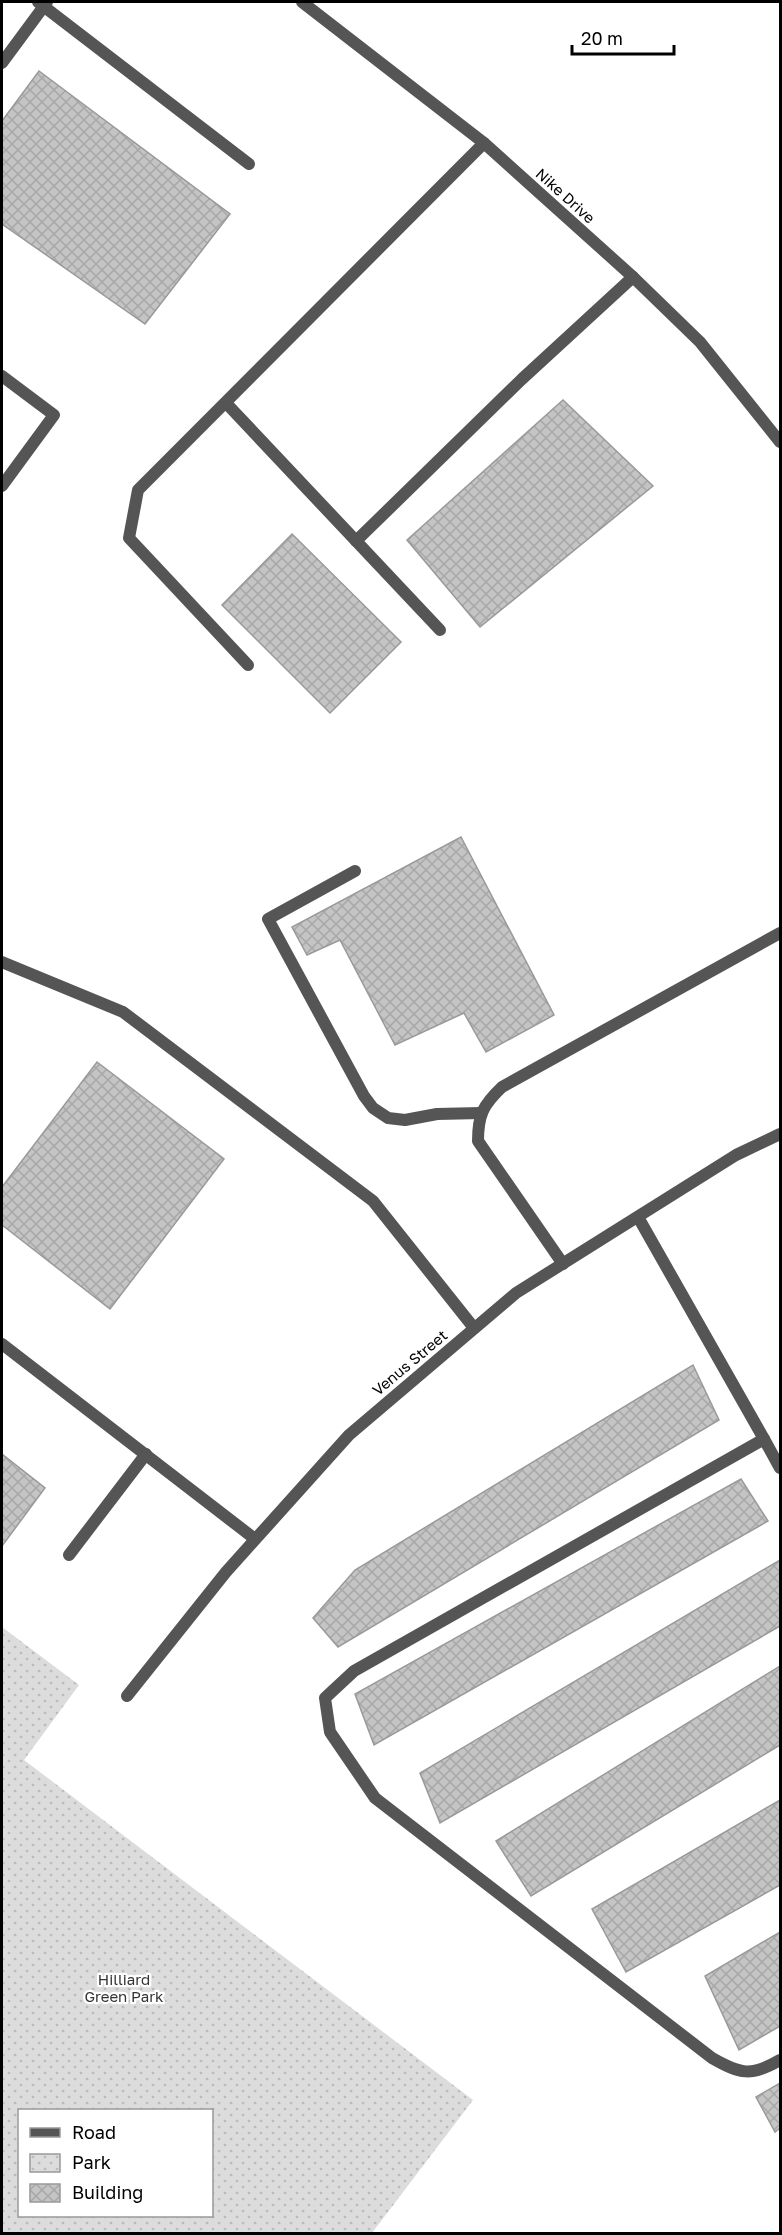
<svg xmlns="http://www.w3.org/2000/svg" width="782" height="2235" font-family="'Golos Text',sans-serif">
<defs>
<pattern id="park-dots" width="8" height="8" patternUnits="userSpaceOnUse" patternTransform="scale(1.5)"><rect width="8" height="8" fill="#dcdcdc"/><path d="M2 2h.1M6 6h.1" fill="none" stroke="#bbb" stroke-width="1.8" stroke-linecap="round"/></pattern>
<pattern id="building-cross-hatch" width="8" height="8" patternUnits="userSpaceOnUse" patternTransform="scale(1.5)"><rect width="8" height="8" fill="#c4c4c4"/><path d="M0 0l8 8M0 8l8-8" fill="none" stroke="#a7a7a7"/></pattern>
</defs>
<rect width="100%" height="100%" fill="#fff"/>
<!-- park -->
<path fill="url(#park-dots)" fill-rule="evenodd" d="M 2,1627 L 79,1685 L 24,1760 L 473,2100 L 372,2233 L 2,2233 ZM 20,2110 L 212,2110 L 212,2216 L 20,2216 Z"/>
<!-- building -->
<g fill="url(#building-cross-hatch)" stroke="#999" stroke-width="1.5">
<path d="M 39,71 L 230,214 L 145,324 L 2,224 L 2,121 Z"/>
<path d="M 563,400 L 653,486 L 480,627 L 407,540 Z"/>
<path d="M 292,534 L 401,642 L 330,713 L 222,605 Z"/>
<path d="M 461,837 L 554,1015 L 486,1052 L 464,1013 L 395,1045 L 340,940 L 307,955 L 292,927 Z"/>
<path d="M 97,1062 L 224,1159 L 110,1309 L 2,1225 L 2,1187 Z"/>
<path d="M 693,1365 L 719,1420 L 338,1647 L 313,1618 L 355,1570 Z"/>
<path d="M 2,1454 L 45,1488 L 2,1546 Z"/>
<path d="M 741,1479 L 768,1521 L 374,1745 L 355,1694 Z"/>
<path d="M 780,1560 L 780,1626 L 440,1823 L 420,1773 Z"/>
<path d="M 780,1666 L 780,1745 L 531,1896 L 496,1841 Z"/>
<path d="M 780,1800 L 780,1885 L 626,1972 L 592,1909 Z"/>
<path d="M 780,1932 L 780,2026 L 739,2050 L 705,1976 Z"/>
<path d="M 780,2083 L 780,2128 L 775,2132 L 756,2097 Z"/>
</g>
<g fill="none" stroke-linecap="round" stroke-linejoin="round">
<!-- service -->
<g stroke="#555" stroke-width="12">
<path d="M 38,2 L 249,164"/>
<path d="M 2,63 L 47,2"/>
<path d="M 2,376 L 54,415 L 2,486"/>
<path d="M 226,403 L 440,630"/>
<path d="M 356,541 L 522,379 L 633,277"/>
<path d="M 248,665 L 129,538 L 138,490 L 484,143"/>
<path d="M 355,871 L 268,919 L 364,1096 L 373,1108 L 388,1118 L 405,1120 L 437,1114 L 481,1113"/>
<path d="M 2,962 L 123,1012 L 373,1201 L 474,1328"/>
<path d="M 638,1217 L 764,1439"/>
<path d="M 563,1264 L 478,1141 C 478,1115 483,1105 502,1087 L 780,933"/>
<path d="M 2,1344 L 255,1539"/>
<path d="M 780,1468 L 764,1439 L 354,1671 L 325,1698 L 330,1732 L 375,1798 L 712,2058 C 740,2074 751,2077 780,2060"/>
<path d="M 69,1555 L 146,1454"/>
</g>
<!-- minor -->
<path stroke="#555" stroke-width="12" d="M 127,1696 L 226,1572 L 349,1435 L 516,1293 L 736,1155 L 780,1134"/>
<!-- tertiary -->
<path stroke="#555" stroke-width="12" d="M 302,2 L 484,143 L 633,277 L 700,342 L 780,442"/>
</g>
<g text-anchor="middle" stroke-width="4.5" stroke-linejoin="round" paint-order="stroke">
<!-- street labels -->
<g font-size="15" fill="#000" stroke="#fff">
<text transform="translate(565 196) rotate(42)" y="5">Nike Drive</text>
<text transform="translate(410 1363) rotate(-40)" y="5">Venus Street</text>
</g>
<!-- park labels -->
<g font-size="15" fill="#333" stroke="#fff">
<text x="124" y="1985">Hilliard<tspan x="124" dy="17">Green Park</tspan></text>
</g>
</g>
<!-- border -->
<rect width="782" height="2235" fill="none" stroke="#000000" stroke-width="6"/>
<!-- legend -->
<rect x="18" y="2109" width="195" height="108" fill="#ffffff" stroke="#999999" stroke-width="1.5"/>
<rect x="30" y="2128" width="30" height="9" fill="#555555" stroke="#999999" stroke-width="1.5"/>
<text x="72" y="2139" font-size="18" fill="#000000">Road</text>
<rect x="30" y="2154" width="30" height="18" fill="url(#park-dots)" stroke="#999999" stroke-width="1.5"/>
<text x="72" y="2169" font-size="18" fill="#000000">Park</text>
<rect x="30" y="2184" width="30" height="18" fill="url(#building-cross-hatch)" stroke="#999999" stroke-width="1.5"/>
<text x="72" y="2199" font-size="18" fill="#000000">Building</text>
<!-- scale -->
<path d="M572 45v9h102v-9" fill="none" stroke="#000000" stroke-width="3"/>
<text x="581" y="45" font-size="18" fill="#000000" stroke="#ffffff" stroke-width="4.5" paint-order="stroke">20 m</text>
</svg>
